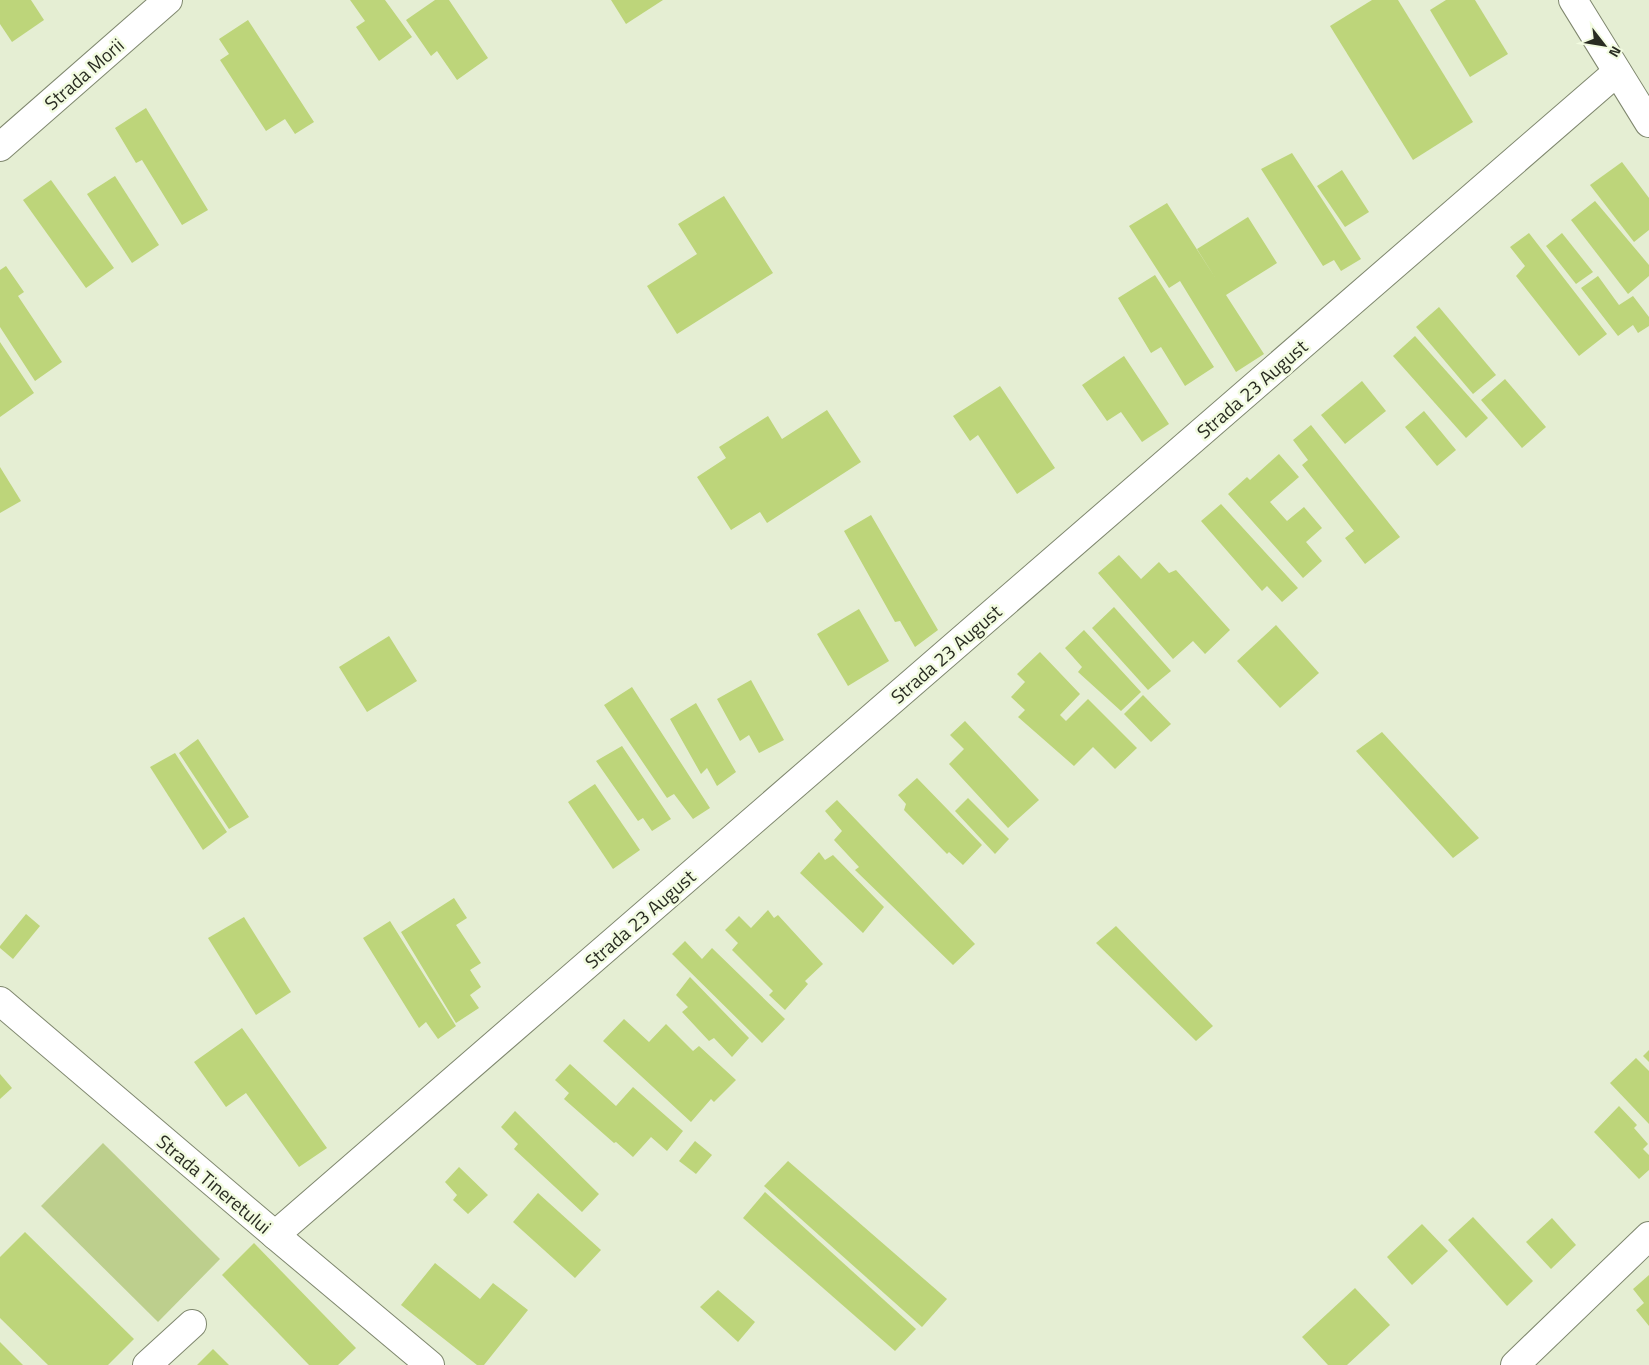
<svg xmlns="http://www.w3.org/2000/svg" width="1649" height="1365" font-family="'Titillium Web',sans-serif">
<rect width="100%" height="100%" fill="#e5eed3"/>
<!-- green -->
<path fill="#bdcf8d" d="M 103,1143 L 220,1259 L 158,1322 L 41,1206 Z"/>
<!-- building -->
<g fill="#bdd57a">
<path d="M 0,0 L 31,0 L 44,20 L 12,42 L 0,24 Z"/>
<path d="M 350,0 L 385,0 L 412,37 L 379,61 L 356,27 L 365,21 Z"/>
<path d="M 435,0 L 449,0 L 488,58 L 457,80 L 437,51 L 431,56 L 406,20 Z"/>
<path d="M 611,0 L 663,0 L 626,24 Z"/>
<path d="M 1372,0 L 1398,0 L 1473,122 L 1413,160 L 1330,26 Z"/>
<path d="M 1446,0 L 1475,0 L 1508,54 L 1470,77 L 1430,10 Z"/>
<path d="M 248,20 L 314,122 L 295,134 L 285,119 L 266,131 L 220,60 L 229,54 L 219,39 Z"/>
<path d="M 146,108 L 208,210 L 182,225 L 142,160 L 136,163 L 115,128 Z"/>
<path d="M 1292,153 L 1361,259 L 1341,271 L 1334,260 L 1323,266 L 1261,169 Z"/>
<path d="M 1622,162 L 1649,198 L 1649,230 L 1634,242 L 1590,185 Z"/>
<path d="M 1342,170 L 1369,212 L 1345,227 L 1317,186 Z"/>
<path d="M 115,176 L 159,245 L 132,263 L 87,194 Z"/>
<path d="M 51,180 L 114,268 L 86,288 L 23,200 Z"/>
<path d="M 724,196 L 773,273 L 677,334 L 647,286 L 697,254 L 678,224 Z"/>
<path d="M 1595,201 L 1649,265 L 1649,276 L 1628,294 L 1571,220 Z"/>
<path d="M 1167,203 L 1216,279 L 1197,249 L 1248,217 L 1277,263 L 1226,295 L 1264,354 L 1236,372 L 1180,281 L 1169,288 L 1129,226 Z"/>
<path d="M 1529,233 L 1607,334 L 1579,356 L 1516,276 L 1525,266 L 1510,247 Z"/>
<path d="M 1562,233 L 1593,272 L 1576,284 L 1546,246 Z"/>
<path d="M 6,266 L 24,292 L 18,296 L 62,362 L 35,381 L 0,327 L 0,270 Z"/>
<path d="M 1155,275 L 1214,367 L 1185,386 L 1161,347 L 1151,353 L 1118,298 Z"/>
<path d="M 1598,276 L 1619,305 L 1633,296 L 1649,317 L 1649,326 L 1638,333 L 1633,325 L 1618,336 L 1581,288 Z"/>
<path d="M 1439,307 L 1496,375 L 1473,394 L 1416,327 Z"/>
<path d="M 1415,336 L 1488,418 L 1466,438 L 1393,356 Z"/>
<path d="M 0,342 L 34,393 L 0,417 Z"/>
<path d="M 1124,356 L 1169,424 L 1142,442 L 1121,412 L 1107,421 L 1082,385 Z"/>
<path d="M 1505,379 L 1546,427 L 1522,448 L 1481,400 Z"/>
<path d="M 1362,381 L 1386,411 L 1345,444 L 1321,415 Z"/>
<path d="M 1000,386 L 1055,468 L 1017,494 L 978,435 L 970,441 L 953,416 Z"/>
<path d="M 827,410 L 861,462 L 767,523 L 760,512 L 731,530 L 697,477 L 726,458 L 719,447 L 768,416 L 782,439 Z"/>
<path d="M 1424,411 L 1456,450 L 1437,466 L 1405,427 Z"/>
<path d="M 1311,425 L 1400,537 L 1365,564 L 1345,538 L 1354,531 L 1302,465 L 1308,460 L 1293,440 Z"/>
<path d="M 1279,454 L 1299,477 L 1270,502 L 1287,521 L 1304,507 L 1322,528 L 1306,542 L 1322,561 L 1303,578 L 1228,494 L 1247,477 L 1250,480 Z"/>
<path d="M 0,467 L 21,501 L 0,513 Z"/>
<path d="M 1221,504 L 1298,588 L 1282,602 L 1267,586 L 1262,591 L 1201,521 Z"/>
<path d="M 871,515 L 938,630 L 915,647 L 900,621 L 895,622 L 844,531 Z"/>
<path d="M 1119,555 L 1141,579 L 1159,562 L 1169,573 L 1176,570 L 1230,630 L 1205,654 L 1193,641 L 1173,659 L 1098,573 Z"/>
<path d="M 1114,607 L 1171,671 L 1148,690 L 1092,628 Z"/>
<path d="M 859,609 L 889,661 L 848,686 L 817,634 Z"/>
<path d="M 1276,625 L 1319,673 L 1280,708 L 1237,661 Z"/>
<path d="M 1084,630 L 1141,692 L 1121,711 L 1078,672 L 1082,667 L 1065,648 Z"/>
<path d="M 389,636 L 417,681 L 367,712 L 339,667 Z"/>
<path d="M 1040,652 L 1080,694 L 1060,715 L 1066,721 L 1088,699 L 1137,748 L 1115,769 L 1093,747 L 1074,766 L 1018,717 L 1025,710 L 1011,697 L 1025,682 L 1017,674 Z"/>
<path d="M 751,680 L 784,740 L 759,753 L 749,735 L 740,741 L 717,699 Z"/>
<path d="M 632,687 L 710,808 L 693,819 L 674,794 L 667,798 L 604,705 Z"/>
<path d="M 1143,695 L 1171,724 L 1151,742 L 1124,714 Z"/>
<path d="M 696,703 L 736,772 L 717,786 L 707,768 L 701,774 L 670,719 Z"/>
<path d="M 965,721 L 1039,800 L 1008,828 L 949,764 L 964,749 L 950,735 Z"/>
<path d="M 1382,732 L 1479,838 L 1453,858 L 1356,751 Z"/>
<path d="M 198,739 L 249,817 L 229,829 L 179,753 Z"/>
<path d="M 622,746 L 671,819 L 652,831 L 643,818 L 638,821 L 596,761 Z"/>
<path d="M 175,753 L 227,832 L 203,850 L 150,767 Z"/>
<path d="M 917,778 L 982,845 L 963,865 L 949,852 L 947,854 L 904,810 L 906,804 L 898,795 Z"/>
<path d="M 595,784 L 640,850 L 613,869 L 568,802 Z"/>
<path d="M 968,798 L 1009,839 L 995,854 L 955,811 Z"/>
<path d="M 837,800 L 975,944 L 953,965 L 855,870 L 859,867 L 834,840 L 842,831 L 825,811 Z"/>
<path d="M 819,852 L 825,860 L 833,855 L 884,907 L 863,933 L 800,873 Z"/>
<path d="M 454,898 L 467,918 L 456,925 L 481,963 L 470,970 L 481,987 L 470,995 L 479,1008 L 456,1023 L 401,932 Z"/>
<path d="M 768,910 L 774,918 L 778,915 L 823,964 L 805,981 L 808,984 L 785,1010 L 769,995 L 773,991 L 732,950 L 738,943 L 725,930 L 739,916 L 751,928 Z"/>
<path d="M 26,914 L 40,926 L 13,959 L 0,948 L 0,946 Z"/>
<path d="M 244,917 L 291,992 L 256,1015 L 208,938 Z"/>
<path d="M 390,921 L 456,1026 L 438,1039 L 426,1022 L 419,1028 L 363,938 Z"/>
<path d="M 1116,926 L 1213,1026 L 1196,1041 L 1096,943 Z"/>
<path d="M 685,941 L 702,959 L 712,948 L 785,1019 L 762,1043 L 672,954 Z"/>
<path d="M 690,977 L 749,1038 L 732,1057 L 714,1038 L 709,1041 L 682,1012 L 688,1007 L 676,995 Z"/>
<path d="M 624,1019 L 649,1042 L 666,1024 L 693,1051 L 699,1046 L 736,1080 L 714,1102 L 711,1099 L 691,1122 L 603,1041 Z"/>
<path d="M 242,1028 L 327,1148 L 299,1167 L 246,1093 L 226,1107 L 194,1062 Z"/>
<path d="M 1649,1050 L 1649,1062 L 1643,1056 Z"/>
<path d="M 1636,1058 L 1649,1071 L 1649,1124 L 1610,1083 Z"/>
<path d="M 570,1064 L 616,1106 L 633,1087 L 683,1131 L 667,1151 L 651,1137 L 633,1157 L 616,1142 L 614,1143 L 564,1099 L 569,1093 L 555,1080 Z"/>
<path d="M 0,1074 L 12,1088 L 0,1099 Z"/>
<path d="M 1619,1106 L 1637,1125 L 1634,1128 L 1648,1144 L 1643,1149 L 1649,1155 L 1649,1170 L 1639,1179 L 1594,1132 Z"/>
<path d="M 515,1111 L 599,1194 L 582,1212 L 514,1149 L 518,1144 L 501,1127 Z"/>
<path d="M 695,1141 L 712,1155 L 696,1174 L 679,1161 Z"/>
<path d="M 788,1161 L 947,1299 L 922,1327 L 764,1186 Z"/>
<path d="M 459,1167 L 488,1195 L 468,1214 L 453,1200 L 457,1195 L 445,1182 Z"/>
<path d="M 765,1192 L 916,1329 L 895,1351 L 743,1218 Z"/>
<path d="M 538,1193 L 601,1250 L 575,1278 L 513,1222 Z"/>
<path d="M 1473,1217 L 1533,1281 L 1507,1306 L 1448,1240 Z"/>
<path d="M 1552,1218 L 1576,1245 L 1551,1269 L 1526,1242 Z"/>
<path d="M 1422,1224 L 1448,1251 L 1412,1285 L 1387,1257 Z"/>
<path d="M 25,1232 L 134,1339 L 108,1365 L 48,1365 L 0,1318 L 0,1257 Z"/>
<path d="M 254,1243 L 356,1348 L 338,1365 L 309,1365 L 222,1275 Z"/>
<path d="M 435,1263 L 480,1299 L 493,1283 L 528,1310 L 484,1365 L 477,1365 L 401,1305 Z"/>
<path d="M 1649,1275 L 1649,1326 L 1636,1310 L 1644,1303 L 1633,1289 Z"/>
<path d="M 1355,1288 L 1390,1325 L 1347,1365 L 1328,1365 L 1302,1337 Z"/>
<path d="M 718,1290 L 755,1322 L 738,1342 L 700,1307 Z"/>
<path d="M 0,1342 L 23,1365 L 0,1365 Z"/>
<path d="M 213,1349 L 229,1365 L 197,1365 Z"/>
</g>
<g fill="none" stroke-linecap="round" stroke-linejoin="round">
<!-- minor casing -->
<g stroke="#7f876e" stroke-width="30">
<g id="minor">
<path d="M 1573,0 L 1649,123"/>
<path d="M 0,1001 L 275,1235 L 430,1365"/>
<path d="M 275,1235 L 1617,72"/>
<path d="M 147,1365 L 192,1324"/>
<path d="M 1515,1365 L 1649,1236"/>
</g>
</g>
<!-- major casing -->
<g stroke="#7f876e" stroke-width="30">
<path id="major" d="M 0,147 L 168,0"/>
</g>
<!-- minor -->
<use href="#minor" stroke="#fff" stroke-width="28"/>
<!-- major -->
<use href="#major" stroke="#fff" stroke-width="28"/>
</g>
<g text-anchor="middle" stroke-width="5" stroke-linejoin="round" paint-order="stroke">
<!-- street labels -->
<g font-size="19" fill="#292c22" stroke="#f2fbe0">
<text transform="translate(84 74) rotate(-41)" y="7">Strada Morii</text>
<text transform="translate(1252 389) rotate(-41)" y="7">Strada 23 August</text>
<text transform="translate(946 654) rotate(-41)" y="7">Strada 23 August</text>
<text transform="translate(640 919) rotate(-41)" y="7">Strada 23 August</text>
<text transform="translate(214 1184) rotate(40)" y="7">Strada Tineretului</text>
</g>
</g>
<!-- north arrow -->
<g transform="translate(1604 45) rotate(121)" stroke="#f2fbe0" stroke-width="4" paint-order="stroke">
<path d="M0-4L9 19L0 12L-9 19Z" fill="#292c22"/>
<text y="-8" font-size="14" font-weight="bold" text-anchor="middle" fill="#292c22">N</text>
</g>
</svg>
